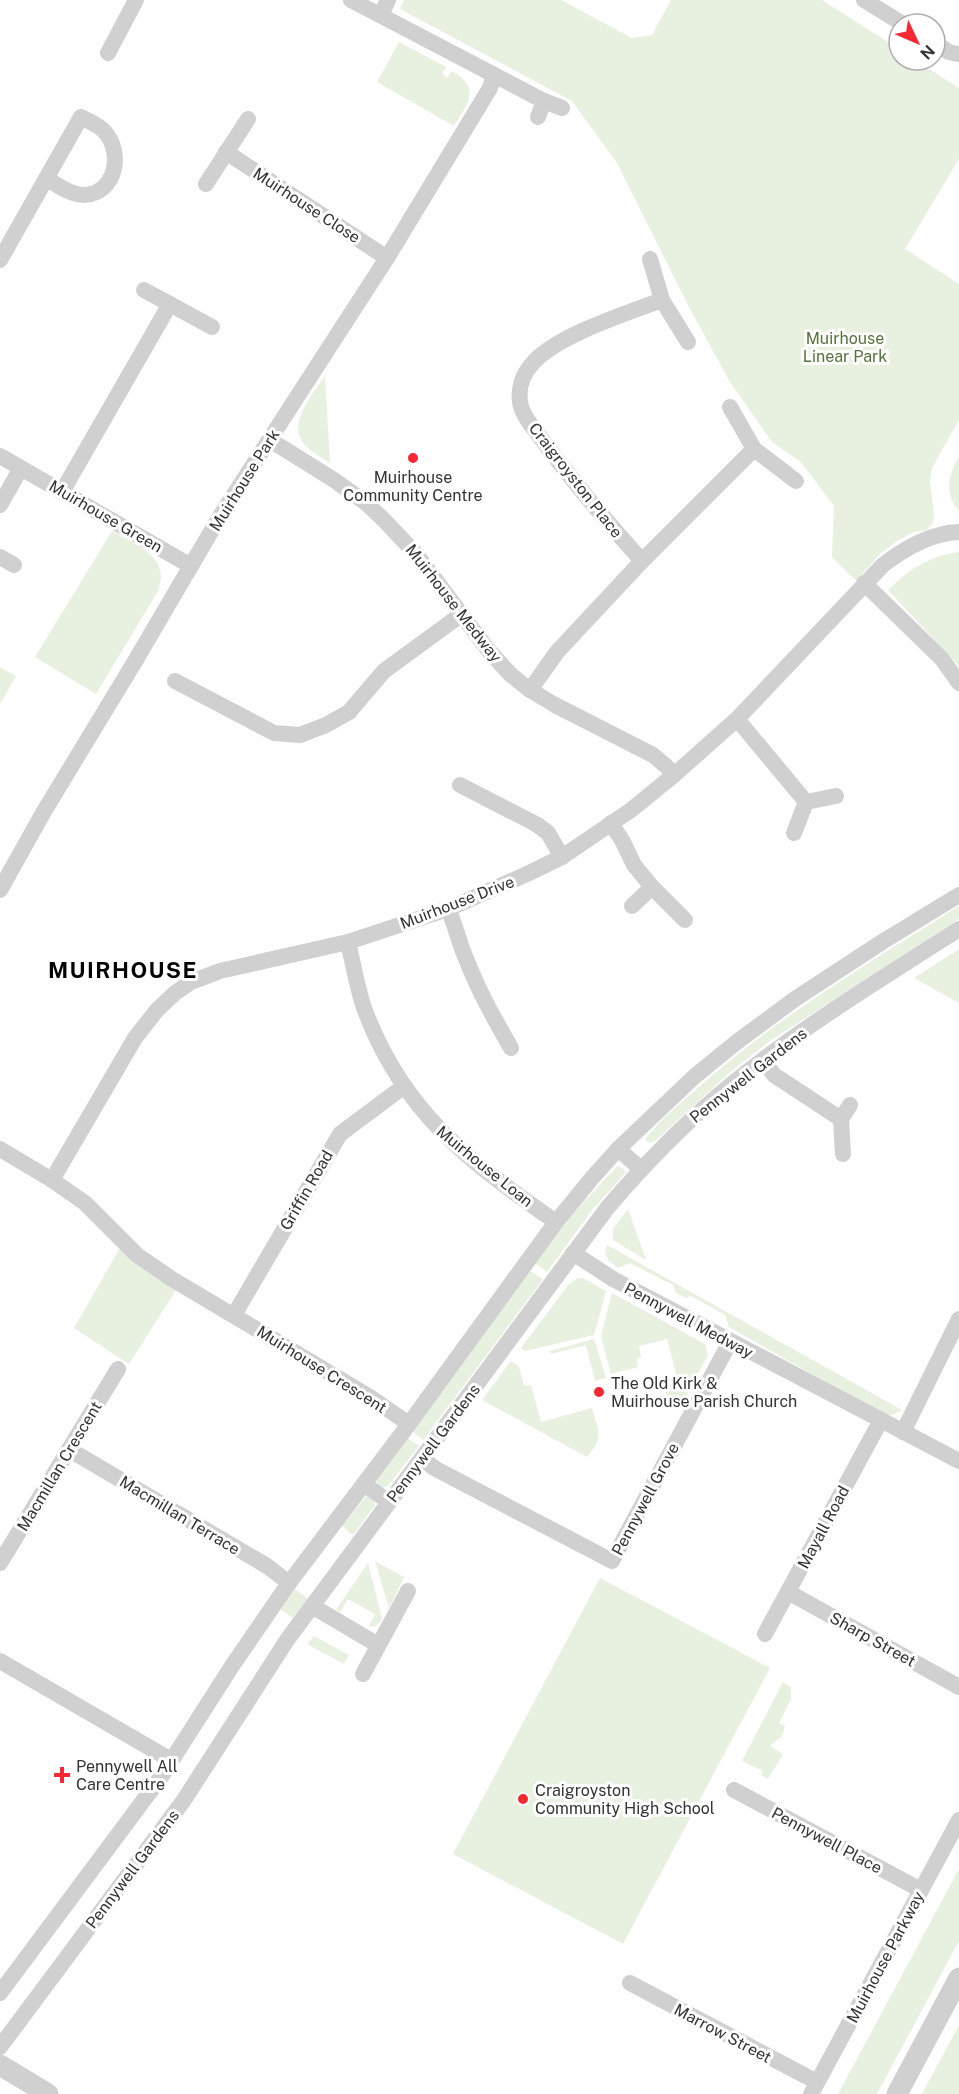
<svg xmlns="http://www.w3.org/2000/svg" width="959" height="2094" font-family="'Public Sans',sans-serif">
<rect width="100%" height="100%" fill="#fff"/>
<!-- green -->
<g fill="#e8f0e0">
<path d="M 404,0 L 561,0 L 632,38 L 652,35 L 671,0 L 822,0 L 899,49 L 899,60 L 915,60 L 959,88 L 959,159 L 905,249 L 959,284 L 959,420 L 932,468 L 930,481 L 934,514 L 933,523 L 926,530 L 914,532 L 897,541 L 881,553 L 856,581 L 832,557 L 834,506 L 801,462 L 772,442 L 730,382 L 690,309 L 617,163 L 572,101 L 400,9 Z"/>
<path d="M 399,42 L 446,67 L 442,74 L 447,78 L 452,71 C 482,88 468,103 454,126 L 377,82 Z"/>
<path d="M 325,376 L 330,463 C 323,458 313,453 307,447 C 284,426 312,396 325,376 Z"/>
<path d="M 959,456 L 959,511 C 943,493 949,475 959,456 Z"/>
<path d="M 112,531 C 128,541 162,553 161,577 C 161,581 159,586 158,591 L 96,694 L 35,657 Z"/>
<path d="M 959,552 L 959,666 L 888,590 C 908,570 931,555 959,552 Z"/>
<path d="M 0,667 L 16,676 L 0,704 Z"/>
<path d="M 959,906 L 959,919 L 771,1040 L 728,1074 L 655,1141 L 650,1143 L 646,1140 L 646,1138 C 663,1117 685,1099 706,1081 C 784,1013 872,961 959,906 Z"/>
<path d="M 959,949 L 959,1003 L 914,978 Z"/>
<path d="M 618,1166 L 624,1169 L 625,1173 L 592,1210 L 547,1272 L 535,1263 L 575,1211 Z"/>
<path d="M 628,1209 L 646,1260 L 613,1240 L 613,1229 Z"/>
<path d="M 607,1245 L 902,1410 L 892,1415 L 884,1415 L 729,1327 L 725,1315 L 691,1296 L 686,1298 L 676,1293 L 673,1285 L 630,1263 L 618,1268 L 609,1261 L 605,1254 Z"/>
<path d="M 120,1248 L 178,1287 L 129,1364 L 74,1328 Z"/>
<path d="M 530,1271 L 543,1279 L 423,1440 L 412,1431 Z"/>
<path d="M 578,1278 L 583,1278 L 606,1291 L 594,1335 L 525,1351 L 521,1348 L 569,1284 Z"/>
<path d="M 612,1293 L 705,1344 L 708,1355 L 681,1405 L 667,1400 L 662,1381 L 677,1377 L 667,1339 L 639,1346 L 641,1357 L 637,1359 L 638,1367 L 611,1374 L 601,1336 Z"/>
<path d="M 594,1339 L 606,1378 L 595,1381 L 586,1345 L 551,1354 L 550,1351 Z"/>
<path d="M 511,1361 L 519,1367 L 524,1386 L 531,1385 L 541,1422 L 592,1408 C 598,1432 605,1437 587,1457 L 482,1400 Z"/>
<path d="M 407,1438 L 419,1446 L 387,1487 L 381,1487 L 376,1481 Z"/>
<path d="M 366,1496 L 374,1500 L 375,1505 L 353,1535 L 342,1526 Z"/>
<path d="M 375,1561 L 404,1577 L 389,1608 Z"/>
<path d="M 368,1563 L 382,1619 C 379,1624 376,1628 369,1626 L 375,1614 L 348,1599 L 340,1612 L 336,1610 Z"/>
<path d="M 600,1578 L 770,1668 L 623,1944 L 453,1854 Z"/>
<path d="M 295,1589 L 308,1599 L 293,1618 L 280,1609 Z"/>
<path d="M 314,1636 L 349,1655 L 344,1664 L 307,1644 Z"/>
<path d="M 783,1682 L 791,1687 L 791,1699 L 779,1723 L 785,1726 L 782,1736 L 770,1746 L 783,1754 L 768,1779 L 761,1775 L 763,1771 L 742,1761 Z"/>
<path d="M 959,1869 L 959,1941 L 877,2094 L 838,2094 Z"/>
<path d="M 959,2025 L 959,2094 L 922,2094 Z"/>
</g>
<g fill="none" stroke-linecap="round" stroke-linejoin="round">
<!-- minor -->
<g stroke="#d0d0d0" stroke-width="16">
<path d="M 351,0 L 544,101 L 562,108"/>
<path d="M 864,0 L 903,24"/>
<path d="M 381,15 L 388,0"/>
<path d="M 935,43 L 949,52 L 958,54"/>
<path d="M 108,53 L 136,0"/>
<path d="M 538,117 L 544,101"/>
<path d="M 226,152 L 387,258"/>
<path d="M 206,184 L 248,119"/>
<path d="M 650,259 L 662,300 L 688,342"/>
<path d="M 0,260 L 81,117 C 88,121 99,125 104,131 C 124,152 116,194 84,195 C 71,195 57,185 46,178"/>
<path d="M 144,290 L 212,327"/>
<path d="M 730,407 L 754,449 L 796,481"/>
<path d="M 270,440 L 334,480 L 366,503 L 384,520 L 416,554 L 489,651 L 511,675 L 530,690 L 555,705 L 653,755 L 666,766 L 674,775"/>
<path d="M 0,456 L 191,566"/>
<path d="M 63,490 L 170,304"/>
<path d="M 0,505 L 21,468"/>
<path d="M 0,557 L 14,565"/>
<path d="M 642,561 C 607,522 574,483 543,441 C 535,430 522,416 520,402 C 518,388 523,374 532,364 C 555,336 627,313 662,300"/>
<path d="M 864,583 L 942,659 L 959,683"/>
<path d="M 175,681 L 274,733 L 300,735 L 326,725 L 349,712 L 384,671 L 462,614"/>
<path d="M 530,690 L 557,652 L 642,561 L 754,449"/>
<path d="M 737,719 L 806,802"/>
<path d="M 460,785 L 536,824 L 548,833 L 562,857"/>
<path d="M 611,823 L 623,842 L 634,865 L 652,887 L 685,920"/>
<path d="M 794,833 L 806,802 L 836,796"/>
<path d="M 0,890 L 43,813 L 134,663 L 222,513 L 387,258 L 490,88 L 494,75"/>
<path d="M 632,906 L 652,887"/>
<path d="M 448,909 C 456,926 459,944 467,961 C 479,992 495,1020 511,1048"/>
<path d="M 348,942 C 353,963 357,987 364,1008 C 402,1111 469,1162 556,1222"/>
<path d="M 763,1060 L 774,1075 L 841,1119 L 843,1154"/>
<path d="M 841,1119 L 850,1105"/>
<path d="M 0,1149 L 52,1180 L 85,1203 L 137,1255 L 172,1279 L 370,1397 L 409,1424"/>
<path d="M 618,1149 L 641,1169"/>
<path d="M 52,1180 L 135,1038 L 157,1010 L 175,993 L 191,982 L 220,971 L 348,942 L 448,909 L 527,874 L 562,857 L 631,810 L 674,775 L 737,719 L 883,565 C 905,548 931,533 959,532"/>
<path d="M 573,1253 L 613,1279 L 959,1461"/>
<path d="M 234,1315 L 340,1134 L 403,1087"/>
<path d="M 903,1432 L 959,1319"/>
<path d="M 70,1450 L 267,1566 L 289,1583"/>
<path d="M 422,1458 L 434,1468 L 612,1561 L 730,1342"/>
<path d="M 364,1484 L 389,1502"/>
<path d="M 0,1563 L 118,1369"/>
<path d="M 788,1592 L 959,1687"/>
<path d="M 312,1606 L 378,1645"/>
<path d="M 765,1634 L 881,1420"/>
<path d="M 0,1661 L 171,1760"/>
<path d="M 363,1674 L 408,1591"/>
<path d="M 734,1790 L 921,1890"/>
<path d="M 630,1983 L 817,2082"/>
<path d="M 0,1993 L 161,1777 L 232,1666 L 289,1583 L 403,1432 L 556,1222 L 592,1178 L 618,1149 L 695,1076 L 738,1041 L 795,999 L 882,942 L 959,895"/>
<path d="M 0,2047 L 184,1800 L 287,1640 L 608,1207 C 643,1166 680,1128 721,1093 C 795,1031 878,981 959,929"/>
<path d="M 811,2094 L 959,1820"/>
</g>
<!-- tertiary -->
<g stroke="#d0d0d0" stroke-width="21">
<path d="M 0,2065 L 48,2094"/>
<path d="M 897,2094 L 959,1978"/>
</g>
</g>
<!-- markers -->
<g fill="#f62834" stroke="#fff" stroke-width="2">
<circle cx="413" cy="458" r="6"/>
<circle cx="599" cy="1392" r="6"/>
<path d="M59 1766h6v6h6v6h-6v6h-6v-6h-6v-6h6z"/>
<circle cx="523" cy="1799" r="6"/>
</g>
<g text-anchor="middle" stroke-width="6" stroke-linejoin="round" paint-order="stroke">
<!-- street labels -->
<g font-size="16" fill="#333" stroke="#fff">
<text transform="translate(307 205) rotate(33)" y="6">Muirhouse Close</text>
<text transform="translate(244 480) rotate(-58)" y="6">Muirhouse Park</text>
<text transform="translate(576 480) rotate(52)" y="6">Craigroyston Place</text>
<text transform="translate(106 516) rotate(30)" y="6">Muirhouse Green</text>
<text transform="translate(454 603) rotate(52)" y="6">Muirhouse Medway</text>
<text transform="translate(457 902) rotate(-21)" y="6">Muirhouse Drive</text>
<text transform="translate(748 1075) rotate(-38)" y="6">Pennywell Gardens</text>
<text transform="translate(485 1166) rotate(39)" y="6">Muirhouse Loan</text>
<text transform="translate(306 1190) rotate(-60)" y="6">Griffin Road</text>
<text transform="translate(689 1320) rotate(28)" y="6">Pennywell Medway</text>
<text transform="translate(322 1369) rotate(32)" y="6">Muirhouse Crescent</text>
<text transform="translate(433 1443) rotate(-53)" y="6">Pennywell Gardens</text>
<text transform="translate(59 1466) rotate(-59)" y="6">Macmillan Crescent</text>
<text transform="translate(645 1499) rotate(-62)" y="6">Pennywell Grove</text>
<text transform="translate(180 1515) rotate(31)" y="6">Macmillan Terrace</text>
<text transform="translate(823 1527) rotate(-62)" y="6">Mayall Road</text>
<text transform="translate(873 1639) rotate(29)" y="6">Sharp Street</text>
<text transform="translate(827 1840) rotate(28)" y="6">Pennywell Place</text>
<text transform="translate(132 1869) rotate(-53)" y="6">Pennywell Gardens</text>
<text transform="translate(885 1957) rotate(-62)" y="6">Muirhouse Parkway</text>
<text transform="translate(723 2033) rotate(28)" y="6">Marrow Street</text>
</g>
<!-- park labels -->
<g font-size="16" fill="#54743a" stroke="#fff">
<text x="845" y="344">Muirhouse<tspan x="845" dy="18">Linear Park</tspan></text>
</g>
<!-- poi labels -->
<g font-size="16" fill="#333" stroke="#fff" text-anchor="start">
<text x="413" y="483" text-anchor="middle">Muirhouse<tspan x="413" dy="18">Community Centre</tspan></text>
<text x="611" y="1389">The Old Kirk &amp;<tspan x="611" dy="18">Muirhouse Parish Church</tspan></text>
<text x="76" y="1772">Pennywell All<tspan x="76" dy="18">Care Centre</tspan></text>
<text x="535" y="1796">Craigroyston<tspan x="535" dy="18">Community High School</tspan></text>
</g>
<!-- district labels -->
<g font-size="22" font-weight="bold" letter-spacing="1.5" fill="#000" stroke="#fff">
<text x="123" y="978">MUIRHOUSE</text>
</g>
</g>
<!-- north arrow -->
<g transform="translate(917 42) rotate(134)"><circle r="28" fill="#ffffff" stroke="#adadad" stroke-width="1.5"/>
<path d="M0-4.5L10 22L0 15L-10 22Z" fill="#f62834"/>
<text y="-9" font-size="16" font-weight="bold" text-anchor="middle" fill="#333333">N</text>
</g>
</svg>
